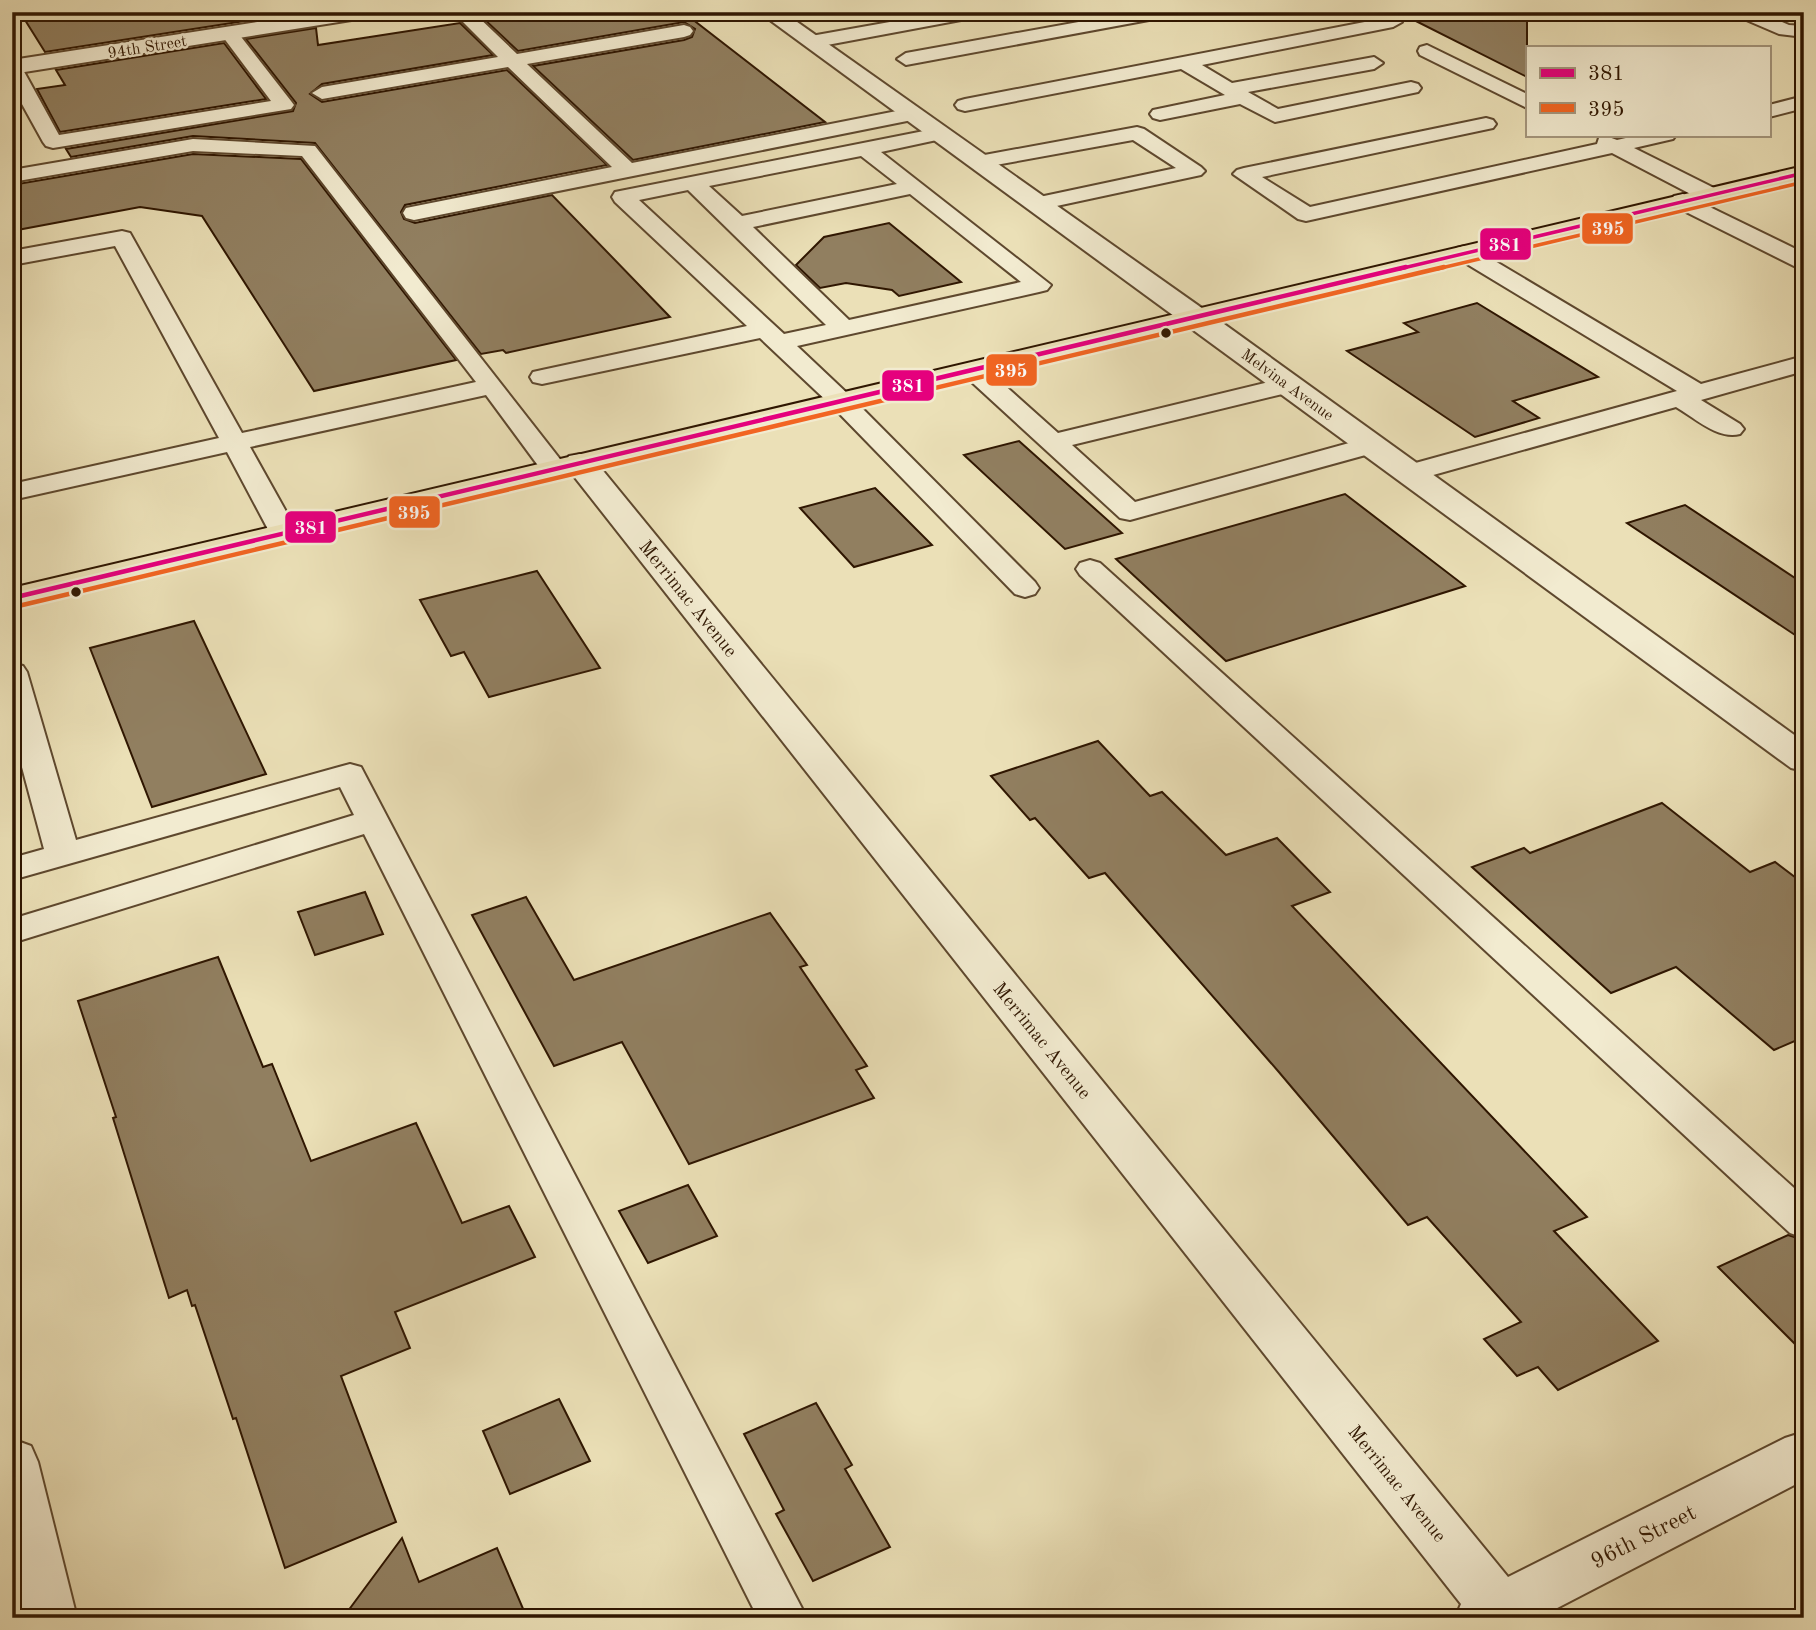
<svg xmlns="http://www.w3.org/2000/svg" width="1816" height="1630" font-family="'Old Standard TT',serif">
<rect width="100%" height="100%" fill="#ebe0b7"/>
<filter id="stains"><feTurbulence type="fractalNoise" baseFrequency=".00286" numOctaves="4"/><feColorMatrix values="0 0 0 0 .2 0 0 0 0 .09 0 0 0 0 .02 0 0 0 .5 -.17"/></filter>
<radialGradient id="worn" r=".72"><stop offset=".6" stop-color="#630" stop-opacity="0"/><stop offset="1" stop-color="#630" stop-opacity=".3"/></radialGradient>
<!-- building -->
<g fill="#917f60" stroke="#2f1601" stroke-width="2">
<path d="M 20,12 L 303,12 L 45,52 Z"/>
<path d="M 522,12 L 683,12 L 825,122 L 633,160 L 533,66 L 684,40 L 692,37 L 695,29 L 684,22 L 518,51 L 484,19 Z"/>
<path d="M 1398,12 L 1527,12 L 1527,77 Z"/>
<path d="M 460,23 L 493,55 L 322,84 L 310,94 L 322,102 L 507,70 L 607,165 L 405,205 L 401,212 L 404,219 L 415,223 L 552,195 L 670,317 L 506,353 L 503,350 L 481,354 L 315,143 L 193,136 L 71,157 L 66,149 L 293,111 L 296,103 L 246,39 L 316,28 L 318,45 Z"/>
<path d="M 224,43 L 266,99 L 60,132 L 37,89 L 65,85 L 56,70 Z"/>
<path d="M 193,154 L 301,159 L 456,360 L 314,391 L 202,216 L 140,207 L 12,231 L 12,185 Z"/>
<path d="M 889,223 L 961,282 L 899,296 L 892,290 L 846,283 L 820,288 L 796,265 L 824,237 Z"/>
<path d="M 1477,303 L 1598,377 L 1513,401 L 1539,418 L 1475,437 L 1347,351 L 1418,332 L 1404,323 Z"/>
<path d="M 1019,441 L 1122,533 L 1065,549 L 964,455 Z"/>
<path d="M 875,488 L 932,545 L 854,567 L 800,508 Z"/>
<path d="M 1345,494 L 1465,586 L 1226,661 L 1116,559 Z"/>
<path d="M 1685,505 L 1804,584 L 1804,641 L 1627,523 Z"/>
<path d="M 537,571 L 600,668 L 489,697 L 464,652 L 451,656 L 420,600 Z"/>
<path d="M 194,621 L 266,774 L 152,807 L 90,648 Z"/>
<path d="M 1098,741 L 1150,796 L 1162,792 L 1226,855 L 1277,838 L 1330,892 L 1292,906 L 1587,1217 L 1554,1231 L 1658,1341 L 1558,1390 L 1538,1367 L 1517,1376 L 1484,1339 L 1521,1322 L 1427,1217 L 1408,1225 L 1278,1071 L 1105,873 L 1089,878 L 1035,818 L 1030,820 L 991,776 Z"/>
<path d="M 1662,803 L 1750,872 L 1775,862 L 1804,884 L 1804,1037 L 1774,1050 L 1676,967 L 1611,993 L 1472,867 L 1524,848 L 1530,853 Z"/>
<path d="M 365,892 L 383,934 L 315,955 L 298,912 Z"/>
<path d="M 526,897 L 574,980 L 770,913 L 807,965 L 800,967 L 867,1066 L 856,1070 L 874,1098 L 689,1164 L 622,1042 L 554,1066 L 472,915 Z"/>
<path d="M 218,957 L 263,1067 L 272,1064 L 311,1161 L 416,1123 L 462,1223 L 509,1206 L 535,1257 L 395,1312 L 410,1348 L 341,1376 L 396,1522 L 285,1568 L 236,1418 L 233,1419 L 195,1305 L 192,1306 L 187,1290 L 169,1298 L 113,1118 L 116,1117 L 78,1001 Z"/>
<path d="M 688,1185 L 717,1236 L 648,1263 L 619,1211 Z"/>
<path d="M 1788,1235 L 1804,1240 L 1804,1353 L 1718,1267 Z"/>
<path d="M 559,1399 L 590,1461 L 510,1494 L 483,1431 Z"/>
<path d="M 816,1403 L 852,1465 L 845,1469 L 890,1547 L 813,1581 L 776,1514 L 784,1510 L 744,1434 Z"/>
<path d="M 402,1538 L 419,1582 L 497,1548 L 527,1618 L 339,1618 L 345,1615 Z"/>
</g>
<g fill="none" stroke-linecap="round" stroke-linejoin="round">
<!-- service casing -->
<g stroke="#5e482e" stroke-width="4">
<g id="service">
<path d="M 453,12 L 473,12 L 517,54 L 684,25 L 690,27 L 693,31 L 690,35 L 684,37 L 527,64 L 632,163 L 912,108 L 919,110 L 922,114 L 919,118 L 912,120 L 414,220 L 406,218 L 403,213 L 406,208 L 612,167 L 508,67 L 322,99 L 312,93 L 322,87 L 498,57 Z"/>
<path d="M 946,12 L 986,12 L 977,17 L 811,48 L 802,42 L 811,36 Z"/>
<path d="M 1134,12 L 1174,12 L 1165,17 L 906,65 L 897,59 L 906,53 Z"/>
<path d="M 1365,12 L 1388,12 L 1402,22 L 1393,27 L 1202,65 L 1232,83 L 1374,57 L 1383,63 L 1374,69 L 1248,92 L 1278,109 L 1411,82 L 1418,84 L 1421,88 L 1418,92 L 1275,122 L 1240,104 L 1160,120 L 1153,118 L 1150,114 L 1153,110 L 1225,95 L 1181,69 L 965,111 L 958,109 L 955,105 L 958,101 L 965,99 L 1375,20 Z"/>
<path d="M 1734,12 L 1759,12 L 1789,25 L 1804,26 L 1804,37 L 1779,34 L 1737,16 Z"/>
<path d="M 229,27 L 235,29 L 291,101 L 294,105 L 291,109 L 53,148 L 46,146 L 43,142 L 12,86 L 12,62 L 22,68 L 59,135 L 271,101 L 220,33 Z"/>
<path d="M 1427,45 L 1527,94 L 1527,108 L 1420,55 L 1418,51 L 1420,47 Z"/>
<path d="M 1804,96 L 1804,108 L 1769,117 L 1769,105 Z"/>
<path d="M 1486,118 L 1493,120 L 1496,124 L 1493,128 L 1262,177 L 1310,207 L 1597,144 L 1599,138 L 1606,136 L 1617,140 L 1639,135 L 1676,135 L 1673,139 L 1634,148 L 1718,190 L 1721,195 L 1718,200 L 1702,200 L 1612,153 L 1306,221 L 1298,219 L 1233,174 L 1237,170 L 1244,168 Z"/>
<path d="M 1137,127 L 1144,129 L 1201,167 L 1205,171 L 1201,175 L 1038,210 L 1030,209 L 1027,204 L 1030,199 L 1176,168 L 1133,140 L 979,168 L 972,166 L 969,162 L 972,158 L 979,156 Z"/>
<path d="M 939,128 L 946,130 L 949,134 L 946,138 L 881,152 L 1051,285 L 1047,290 L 1039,292 L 797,346 L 850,396 L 1035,582 L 1039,588 L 1035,594 L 1025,597 L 1015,594 L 832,406 L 760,338 L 542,384 L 533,382 L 530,377 L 533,372 L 542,370 L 747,326 L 615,202 L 612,197 L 615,192 ZM 861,156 L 897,184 L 742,216 L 709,186 ZM 688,190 L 826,325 L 784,334 L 639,200 ZM 910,194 L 1021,282 L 849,320 L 753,227 Z"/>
<path d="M 193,139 L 315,146 L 563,463 L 567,469 L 563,475 L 554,477 L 545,475 L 486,395 L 250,447 L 298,533 L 294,539 L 284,541 L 274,539 L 270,533 L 227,452 L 12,500 L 12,484 L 219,438 L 115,246 L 12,265 L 12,251 L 122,231 L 130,233 L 242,433 L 476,382 L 302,156 L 193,151 L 12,182 L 12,170 Z"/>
<path d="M 1465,246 L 1473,248 L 1701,384 L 1804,356 L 1804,371 L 1701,400 L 1740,424 L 1744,429 L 1740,434 C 1718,440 1695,418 1676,407 L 1419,479 L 1410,481 L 1401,479 L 1397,473 L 1401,467 L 1677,391 L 1457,258 L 1454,253 L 1457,248 Z"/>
<path d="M 973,363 L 982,365 L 1058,433 L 1290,377 L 1299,380 L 1303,385 L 1299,390 L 1072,445 L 1135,502 L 1371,437 L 1380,439 L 1384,445 L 1380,451 L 1130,520 L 1120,518 L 964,375 L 961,370 L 964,365 Z"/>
<path d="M 1090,560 L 1100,563 L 1804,1197 L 1804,1238 L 1790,1233 L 1080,575 L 1076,569 L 1080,563 Z"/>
<path d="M 12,663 L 23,666 L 27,672 L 76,840 L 339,767 L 350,764 L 361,767 L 807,1618 L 758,1618 L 364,834 L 12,943 L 12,919 L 354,815 L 340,787 L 12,880 L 12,858 L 44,849 L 12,730 Z"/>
</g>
</g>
<!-- minor casing -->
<g stroke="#5e482e" stroke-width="4">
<g id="minor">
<path d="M 322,12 L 374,12 L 371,16 L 364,18 L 12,74 L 12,60 Z"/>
<path d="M 759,12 L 783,12 L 1206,311 L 1804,742 L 1804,771 L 1791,768 Z"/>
<path d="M 1683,194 L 1804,253 L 1804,271 L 1674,206 L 1671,201 L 1674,196 Z"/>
<path d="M 580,454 L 591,456 L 1508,1577 L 1785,1438 L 1804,1432 L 1804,1480 L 1538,1618 L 1455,1618 L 1461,1604 L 569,470 L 565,463 L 569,456 Z"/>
<path d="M 12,1439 L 31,1446 L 38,1462 L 77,1618 L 21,1618 L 12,1580 Z"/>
</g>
</g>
<!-- primary casing -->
<g stroke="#2f1601" stroke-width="4">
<path id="primary" d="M 1804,166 L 1804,180 L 12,608 L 12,588 Z"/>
</g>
<!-- service -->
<use href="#service" fill="#f2ebd0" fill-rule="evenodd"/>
<!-- minor -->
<use href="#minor" fill="#f2ebd0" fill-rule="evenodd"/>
<!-- primary -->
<use href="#primary" fill="#ebe0b7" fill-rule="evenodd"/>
<!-- bus-1-far1 casing -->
<g stroke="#f2ebd0" stroke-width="7">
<path id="bus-1-far1" d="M 1399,269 L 1804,173"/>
</g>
<!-- bus-1 casing -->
<g stroke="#f2ebd0" stroke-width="9">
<path id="bus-1" d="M 12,598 L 1406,267"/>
</g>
<!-- bus-2-far1 casing -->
<g stroke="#f2ebd0" stroke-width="7">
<path id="bus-2-far1" d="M 1437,269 L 1804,182"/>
</g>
<!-- bus-2 casing -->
<g stroke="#f2ebd0" stroke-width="9">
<path id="bus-2" d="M 14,607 L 1444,267"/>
</g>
<!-- bus-1-far1 -->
<use href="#bus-1-far1" stroke="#e5007d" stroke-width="3.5"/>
<!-- bus-1 -->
<use href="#bus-1" stroke="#e5007d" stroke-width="4.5"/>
<!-- bus-2-far1 -->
<use href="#bus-2-far1" stroke="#f26522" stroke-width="3.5"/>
<!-- bus-2 -->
<use href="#bus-2" stroke="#f26522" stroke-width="4.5"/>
</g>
<!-- markers -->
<g fill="#2f1601" stroke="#f2ebd0" stroke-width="2.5">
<circle cx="1166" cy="333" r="6"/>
<circle cx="76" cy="592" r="6"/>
</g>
<g text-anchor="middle" stroke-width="5" stroke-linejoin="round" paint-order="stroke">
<!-- far-street labels -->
<g font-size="16" fill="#2f1601" stroke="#f2ebd0">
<text transform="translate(147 46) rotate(-9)" y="6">94th Street</text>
<text transform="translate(1288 384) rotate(36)" y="6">Melvina Avenue</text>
</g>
<!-- street labels -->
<g font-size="19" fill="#2f1601" stroke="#f2ebd0">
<text transform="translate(689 598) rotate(51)" y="7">Merrimac Avenue</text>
<text transform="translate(1043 1040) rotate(51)" y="7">Merrimac Avenue</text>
<text transform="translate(1398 1483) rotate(51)" y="7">Merrimac Avenue</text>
</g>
<!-- near-street labels -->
<g font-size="23" fill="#2f1601" stroke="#f2ebd0">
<text transform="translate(1643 1536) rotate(-27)" y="8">96th Street</text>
</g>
</g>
<g stroke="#f2ebd0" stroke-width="2.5">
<rect x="1581" y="212" width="53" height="33" rx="7" fill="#f26522"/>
<rect x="1479" y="227" width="53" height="34" rx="7" fill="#e5007d"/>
<rect x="985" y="353" width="53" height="34" rx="7" fill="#f26522"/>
<rect x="881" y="369" width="54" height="33" rx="7" fill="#e5007d"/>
<rect x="388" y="495" width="53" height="34" rx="7" fill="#f26522"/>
<rect x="284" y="510" width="53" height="34" rx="7" fill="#e5007d"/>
</g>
<g font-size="19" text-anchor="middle" font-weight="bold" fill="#fff">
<text x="1608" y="235">395</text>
<text x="1505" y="251">381</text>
<text x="1011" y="377">395</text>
<text x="908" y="392">381</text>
<text x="414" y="519">395</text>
<text x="311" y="534">381</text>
</g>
<!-- margin -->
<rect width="1816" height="1630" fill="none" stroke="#ebe0b7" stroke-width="42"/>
<rect x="14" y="14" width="1788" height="1602" fill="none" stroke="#2f1601" stroke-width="3.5"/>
<rect x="21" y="21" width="1774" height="1588" fill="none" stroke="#2f1601" stroke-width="2"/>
<!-- legend -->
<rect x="1526" y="46" width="245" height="91" fill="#f2ebd0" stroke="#a4967d" stroke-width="2"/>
<rect x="1540" y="68" width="35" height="10" fill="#e5007d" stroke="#a4967d" stroke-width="2"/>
<text x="1588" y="80" font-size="21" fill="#2f1601">381</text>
<rect x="1540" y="103" width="35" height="10" fill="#f26522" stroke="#a4967d" stroke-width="2"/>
<text x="1588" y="116" font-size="21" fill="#2f1601">395</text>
<rect width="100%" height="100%" filter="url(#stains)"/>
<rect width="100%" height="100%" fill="url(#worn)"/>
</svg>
